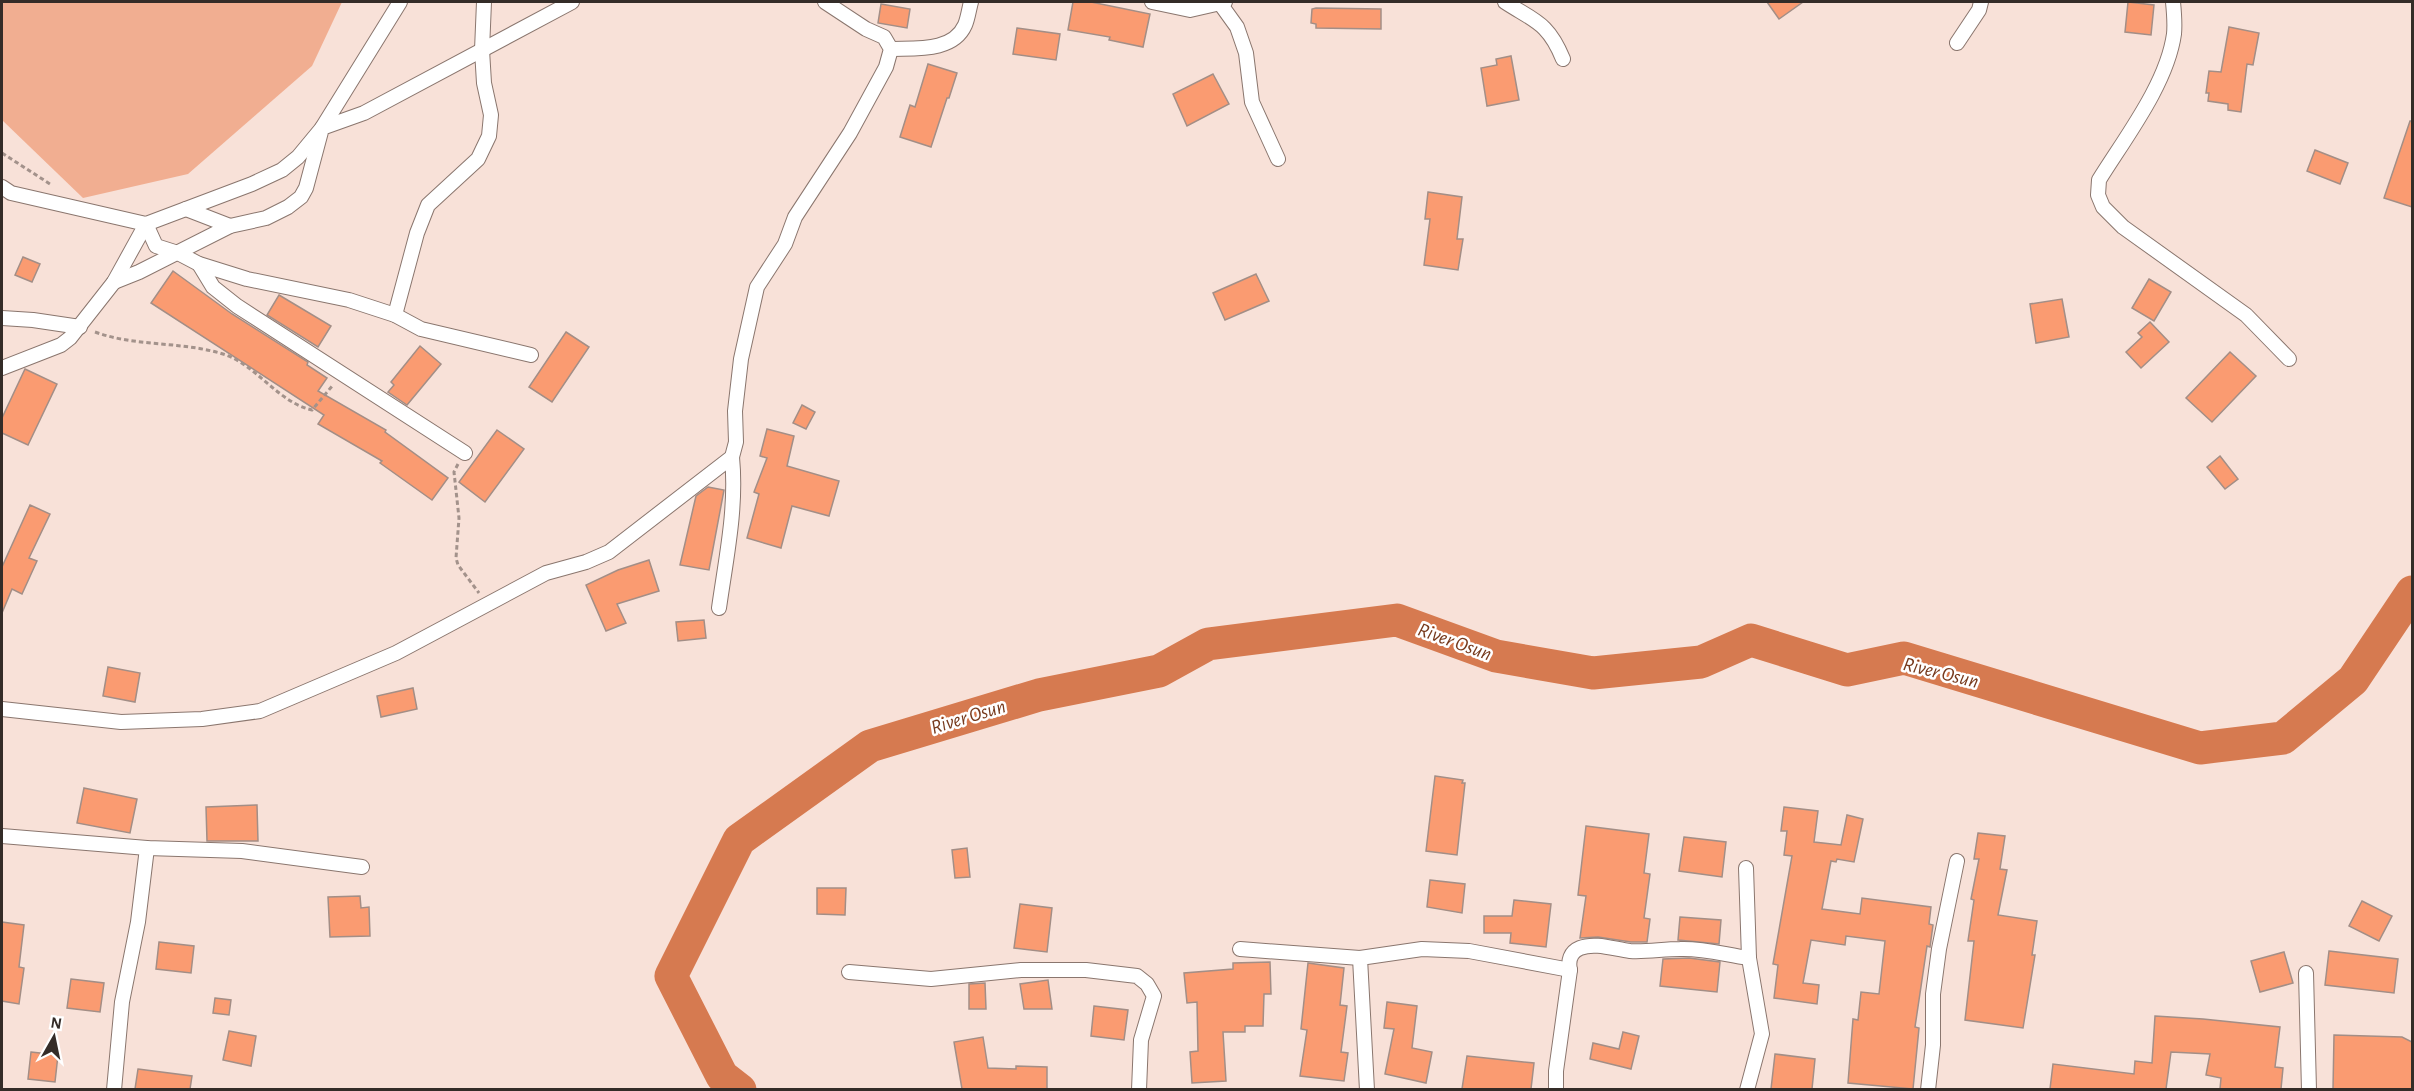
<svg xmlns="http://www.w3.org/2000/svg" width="2414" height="1091" font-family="'Alegreya Sans',sans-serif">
<rect width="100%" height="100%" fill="#f8e1d8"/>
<!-- green -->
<path fill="#f1ae91" d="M 2,2 L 342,2 L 312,66 L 188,174 L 83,198 L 2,120 Z"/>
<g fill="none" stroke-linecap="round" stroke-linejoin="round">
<!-- river -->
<path stroke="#d67a50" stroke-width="33" d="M 740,1090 L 722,1076 L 671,976 L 739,840 L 870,746 L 1039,695 L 1159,671 L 1208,644 L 1397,620 L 1496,656 L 1593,673 L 1701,662 L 1751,640 L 1847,670 L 1904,658 L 2200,748 L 2283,738 L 2353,680 L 2412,592"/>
</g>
<!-- building -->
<g fill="#fa9b71" stroke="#a38e86" stroke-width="1.5">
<path d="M 1073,2 L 1091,2 L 1150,14 L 1143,47 L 1109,40 L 1110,37 L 1068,30 Z"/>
<path d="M 1767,2 L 1803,2 L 1779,19 Z"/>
<path d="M 2128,2 L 2154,5 L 2151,35 L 2125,32 Z"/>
<path d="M 881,4 L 910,9 L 907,28 L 878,23 Z"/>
<path d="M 1316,8 L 1381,9 L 1381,29 L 1316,28 L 1316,24 L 1311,23 L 1312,9 Z"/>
<path d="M 2229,27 L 2259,33 L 2253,65 L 2247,64 L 2241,112 L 2228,110 L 2228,104 L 2208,101 L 2209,93 L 2206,93 L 2209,71 L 2221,72 Z"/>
<path d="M 1017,28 L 1060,34 L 1056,60 L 1013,54 Z"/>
<path d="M 1511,56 L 1519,100 L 1487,106 L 1481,68 L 1497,65 L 1496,59 Z"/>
<path d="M 928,64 L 957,73 L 949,98 L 947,98 L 931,147 L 900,137 L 910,105 L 915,107 Z"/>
<path d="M 1213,74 L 1229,104 L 1187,126 L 1173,94 Z"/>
<path d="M 2410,121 L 2412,121 L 2412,207 L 2384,198 Z"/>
<path d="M 2315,150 L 2348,163 L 2340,184 L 2307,171 Z"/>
<path d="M 1428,192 L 1462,197 L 1457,239 L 1463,239 L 1458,270 L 1424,265 L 1430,219 L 1425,219 Z"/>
<path d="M 23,257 L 40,264 L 32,282 L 15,275 Z"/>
<path d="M 173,271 L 232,314 L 308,362 L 307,365 L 327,378 L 318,391 L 386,430 L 385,432 L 448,478 L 432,500 L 380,463 L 382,461 L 318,424 L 324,415 L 151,303 Z"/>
<path d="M 1256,274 L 1269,301 L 1225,320 L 1213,293 Z"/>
<path d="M 2149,279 L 2171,292 L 2154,321 L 2132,308 Z"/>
<path d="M 279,295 L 331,326 L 318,347 L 267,315 Z"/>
<path d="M 2062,299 L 2069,337 L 2036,343 L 2030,304 Z"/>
<path d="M 2150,322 L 2169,342 L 2141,368 L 2126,352 L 2142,337 L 2138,333 Z"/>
<path d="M 566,332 L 589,347 L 552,402 L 529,387 Z"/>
<path d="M 420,346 L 441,364 L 407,405 L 388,392 L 394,385 L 391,382 Z"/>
<path d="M 2230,352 L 2256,376 L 2212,422 L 2186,398 Z"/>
<path d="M 25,369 L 57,384 L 28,445 L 2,433 L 2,418 Z"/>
<path d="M 802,405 L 815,412 L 806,429 L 793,423 Z"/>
<path d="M 767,429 L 794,436 L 787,466 L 839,481 L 829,516 L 792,506 L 781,548 L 747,538 L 759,494 L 754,492 L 767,458 L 760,456 Z"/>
<path d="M 497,430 L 524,449 L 485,502 L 459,482 Z"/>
<path d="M 2220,456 L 2238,479 L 2225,489 L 2207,467 Z"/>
<path d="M 708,487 L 724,490 L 709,570 L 680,565 L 696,496 Z"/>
<path d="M 30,505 L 50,514 L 29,558 L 37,561 L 22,594 L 12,589 L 2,613 L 2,567 Z"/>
<path d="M 649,560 L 659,591 L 617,604 L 626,623 L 606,631 L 586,585 L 618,570 Z"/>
<path d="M 704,620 L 706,638 L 678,641 L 676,622 Z"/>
<path d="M 108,667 L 140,673 L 135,702 L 103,696 Z"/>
<path d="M 413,688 L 417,709 L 381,717 L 377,696 Z"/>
<path d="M 1435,776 L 1463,780 L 1462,783 L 1465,783 L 1457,855 L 1426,851 Z"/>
<path d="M 84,788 L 137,799 L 130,833 L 77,823 Z"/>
<path d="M 257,805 L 258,841 L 207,841 L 206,807 Z"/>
<path d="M 1784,807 L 1818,811 L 1814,842 L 1841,845 L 1847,815 L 1863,819 L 1854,862 L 1837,859 L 1836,862 L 1831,861 L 1822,909 L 1860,914 L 1862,898 L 1931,907 L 1929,924 L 1933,925 L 1930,947 L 1927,946 L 1915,1027 L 1919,1028 L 1913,1089 L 1848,1083 L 1853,1019 L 1858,1020 L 1861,992 L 1879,994 L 1885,941 L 1846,936 L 1845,945 L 1811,940 L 1803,983 L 1819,985 L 1817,1004 L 1774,998 L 1778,965 L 1773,964 L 1792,856 L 1784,855 L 1787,831 L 1781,831 Z"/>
<path d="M 1586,826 L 1649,834 L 1644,873 L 1650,874 L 1644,918 L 1650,919 L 1647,942 L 1631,942 L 1598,937 L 1580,938 L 1586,896 L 1578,895 Z"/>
<path d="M 1978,833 L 2005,836 L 2000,869 L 2007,870 L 1998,915 L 2037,921 L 2032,955 L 2035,955 L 2023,1028 L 1965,1020 L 1974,941 L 1968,941 L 1974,900 L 1971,899 L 1979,859 L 1974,859 Z"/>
<path d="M 1684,837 L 1726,842 L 1722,877 L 1679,871 Z"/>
<path d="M 967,848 L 970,877 L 955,878 L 952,850 Z"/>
<path d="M 1430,880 L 1465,884 L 1462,913 L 1427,907 Z"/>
<path d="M 817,888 L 846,888 L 845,915 L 817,914 Z"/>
<path d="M 360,896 L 361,908 L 369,907 L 370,936 L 330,937 L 328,897 Z"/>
<path d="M 1514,900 L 1551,904 L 1546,947 L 1510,943 L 1511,933 L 1484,933 L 1484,916 L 1512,916 Z"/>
<path d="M 2362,901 L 2392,916 L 2379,941 L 2349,926 Z"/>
<path d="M 1020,904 L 1052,908 L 1047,952 L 1014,948 Z"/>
<path d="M 1680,917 L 1721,920 L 1719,944 L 1678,940 Z"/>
<path d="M 2,922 L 24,925 L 19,967 L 24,968 L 19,1004 L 2,1001 Z"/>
<path d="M 159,942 L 194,946 L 191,973 L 156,969 Z"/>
<path d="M 2329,951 L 2398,959 L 2394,993 L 2325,985 Z"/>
<path d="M 2284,952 L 2293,983 L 2260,992 L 2251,961 Z"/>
<path d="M 1689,958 L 1720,962 L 1717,992 L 1660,986 L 1663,959 Z"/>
<path d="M 1270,962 L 1271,994 L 1264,994 L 1263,1026 L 1245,1026 L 1245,1032 L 1223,1032 L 1226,1081 L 1192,1083 L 1190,1052 L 1198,1051 L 1197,1002 L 1187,1003 L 1184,973 L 1233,969 L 1233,963 Z"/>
<path d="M 1308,963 L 1344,968 L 1340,1005 L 1347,1006 L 1341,1052 L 1348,1053 L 1344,1081 L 1300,1076 L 1307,1030 L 1301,1029 Z"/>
<path d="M 71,979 L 104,983 L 100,1012 L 67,1008 Z"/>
<path d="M 1048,980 L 1052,1009 L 1024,1009 L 1020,984 Z"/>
<path d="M 985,983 L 986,1009 L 969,1009 L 969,984 Z"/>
<path d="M 215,998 L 231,1000 L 229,1015 L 213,1013 Z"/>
<path d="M 1387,1002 L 1417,1006 L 1412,1048 L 1432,1052 L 1426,1083 L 1385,1074 L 1394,1029 L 1384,1028 Z"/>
<path d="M 1094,1006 L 1128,1010 L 1124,1040 L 1091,1036 Z"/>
<path d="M 2155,1016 L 2203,1019 L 2280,1027 L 2275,1067 L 2283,1068 L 2281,1089 L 2220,1089 L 2221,1078 L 2206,1075 L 2210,1054 L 2171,1052 L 2166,1089 L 2050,1089 L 2053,1064 L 2134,1074 L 2135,1061 L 2152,1063 Z"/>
<path d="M 229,1031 L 256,1036 L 251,1066 L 223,1060 Z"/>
<path d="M 1623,1032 L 1639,1036 L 1631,1069 L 1590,1059 L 1593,1043 L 1619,1049 Z"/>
<path d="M 2334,1035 L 2402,1037 L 2412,1042 L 2412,1089 L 2333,1089 Z"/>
<path d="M 983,1037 L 988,1068 L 1016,1069 L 1016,1066 L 1047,1067 L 1047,1089 L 962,1089 L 954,1042 Z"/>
<path d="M 31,1052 L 58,1055 L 55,1082 L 28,1079 Z"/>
<path d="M 1775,1054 L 1815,1059 L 1812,1089 L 1771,1089 Z"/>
<path d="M 1467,1056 L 1534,1063 L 1531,1089 L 1462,1089 Z"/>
<path d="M 138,1069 L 192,1076 L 190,1089 L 135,1089 Z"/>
</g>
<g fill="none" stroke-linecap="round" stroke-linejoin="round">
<!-- minor casing -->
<g stroke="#8a766e" stroke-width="16">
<g id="minor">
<path d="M 1152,2 L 1190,10 L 1225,2"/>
<path d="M 1219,2 L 1237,27 L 1246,53 L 1252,102 L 1278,159"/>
<path d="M 1505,2 C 1534,21 1548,22 1563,59"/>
<path d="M 2173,2 C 2174,12 2175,24 2174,34 C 2167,84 2125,138 2099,180 L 2098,195 L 2103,207 L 2123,227 L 2246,315 L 2289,359"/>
<path d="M 1957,43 L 1979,10 L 1981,2"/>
<path d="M 891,49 C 916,48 953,52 965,25 C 968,18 969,9 971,2"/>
<path d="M 2,187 L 11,193 L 146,224 L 252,184 L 282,170 L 298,157 L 322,128 L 400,2"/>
<path d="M 186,209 L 230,226"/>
<path d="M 146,224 L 156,246 L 178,253 L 199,264 L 247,279 L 349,300 L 395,315 L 421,329 L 531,355"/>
<path d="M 199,264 L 213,287 L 237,306 L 465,453"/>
<path d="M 114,282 L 139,272 L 230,226 L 266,218 L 288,207 L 301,197 L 306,188 L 322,128 L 364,113 L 572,2"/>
<path d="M 395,315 L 417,233 L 428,205 L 478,159 L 489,136 L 491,115 L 484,83 L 482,50 L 484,2"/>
<path d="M 2,318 L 33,320 L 80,327"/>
<path d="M 2,368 L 61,345 L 70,338 L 114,282 L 146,224"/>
<path d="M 719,608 C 726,558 737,508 732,457"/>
<path d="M 2,709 L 121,722 L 202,719 L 260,711 L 396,653 L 546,573 L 586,562 L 609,552 L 732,457 L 736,442 L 735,411 L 741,359 L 757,287 L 785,244 L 795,217 L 850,133 L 886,67 L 891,49 L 884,37 L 866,29 L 825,2"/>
<path d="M 2,836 L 147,848 L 242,851 L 362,867"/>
<path d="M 1746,868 L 1749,958 L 1762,1034 L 1747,1090"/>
<path d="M 1240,949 L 1360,958"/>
<path d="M 849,972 L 931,979 L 1021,970 L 1086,970 L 1137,976 L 1147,984 L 1154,996 L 1141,1040 L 1139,1090"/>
<path d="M 2306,973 L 2309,1090"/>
<path d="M 114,1090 L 122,1002 L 138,922 L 147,848"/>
<path d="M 1367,1090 L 1360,958 L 1422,949 L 1469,951 L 1570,970"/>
<path d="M 1556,1090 L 1556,1071 L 1570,970 C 1568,961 1570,952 1580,948 C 1595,942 1614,949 1630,951 C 1647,952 1663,949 1680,949 C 1704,948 1726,955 1749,958"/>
<path d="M 1928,1090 L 1933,1045 L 1933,994 L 1939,949 L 1957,861"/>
</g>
</g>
<!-- path -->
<g stroke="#a3928b" stroke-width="3" stroke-dasharray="4.5 3" stroke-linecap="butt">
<path d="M 2,153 L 50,184"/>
<path d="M 95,332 C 136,347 181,341 223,354 C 256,364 277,402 312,410 L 333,385"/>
<path d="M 458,464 L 454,472 L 459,518 L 456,558 L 458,565 L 479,593"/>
</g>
<!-- minor -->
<use href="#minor" stroke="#fff" stroke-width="14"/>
</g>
<g text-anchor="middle" stroke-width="5" stroke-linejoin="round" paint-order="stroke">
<!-- water labels -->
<g font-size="20" font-style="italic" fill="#773a1d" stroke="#fff">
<text transform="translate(1455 641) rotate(20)" y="7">River Osun</text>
<text transform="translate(1941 672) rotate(14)" y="7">River Osun</text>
<text transform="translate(968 716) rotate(-17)" y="7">River Osun</text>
</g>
</g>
<!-- border -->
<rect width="2414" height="1091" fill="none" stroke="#342c28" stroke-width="6"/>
<!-- north arrow -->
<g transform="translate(54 1037) rotate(9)" stroke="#ffffff" stroke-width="4.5" paint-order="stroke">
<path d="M0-4.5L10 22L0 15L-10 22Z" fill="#342c28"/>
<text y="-9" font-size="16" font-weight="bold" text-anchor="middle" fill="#342c28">N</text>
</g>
</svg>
